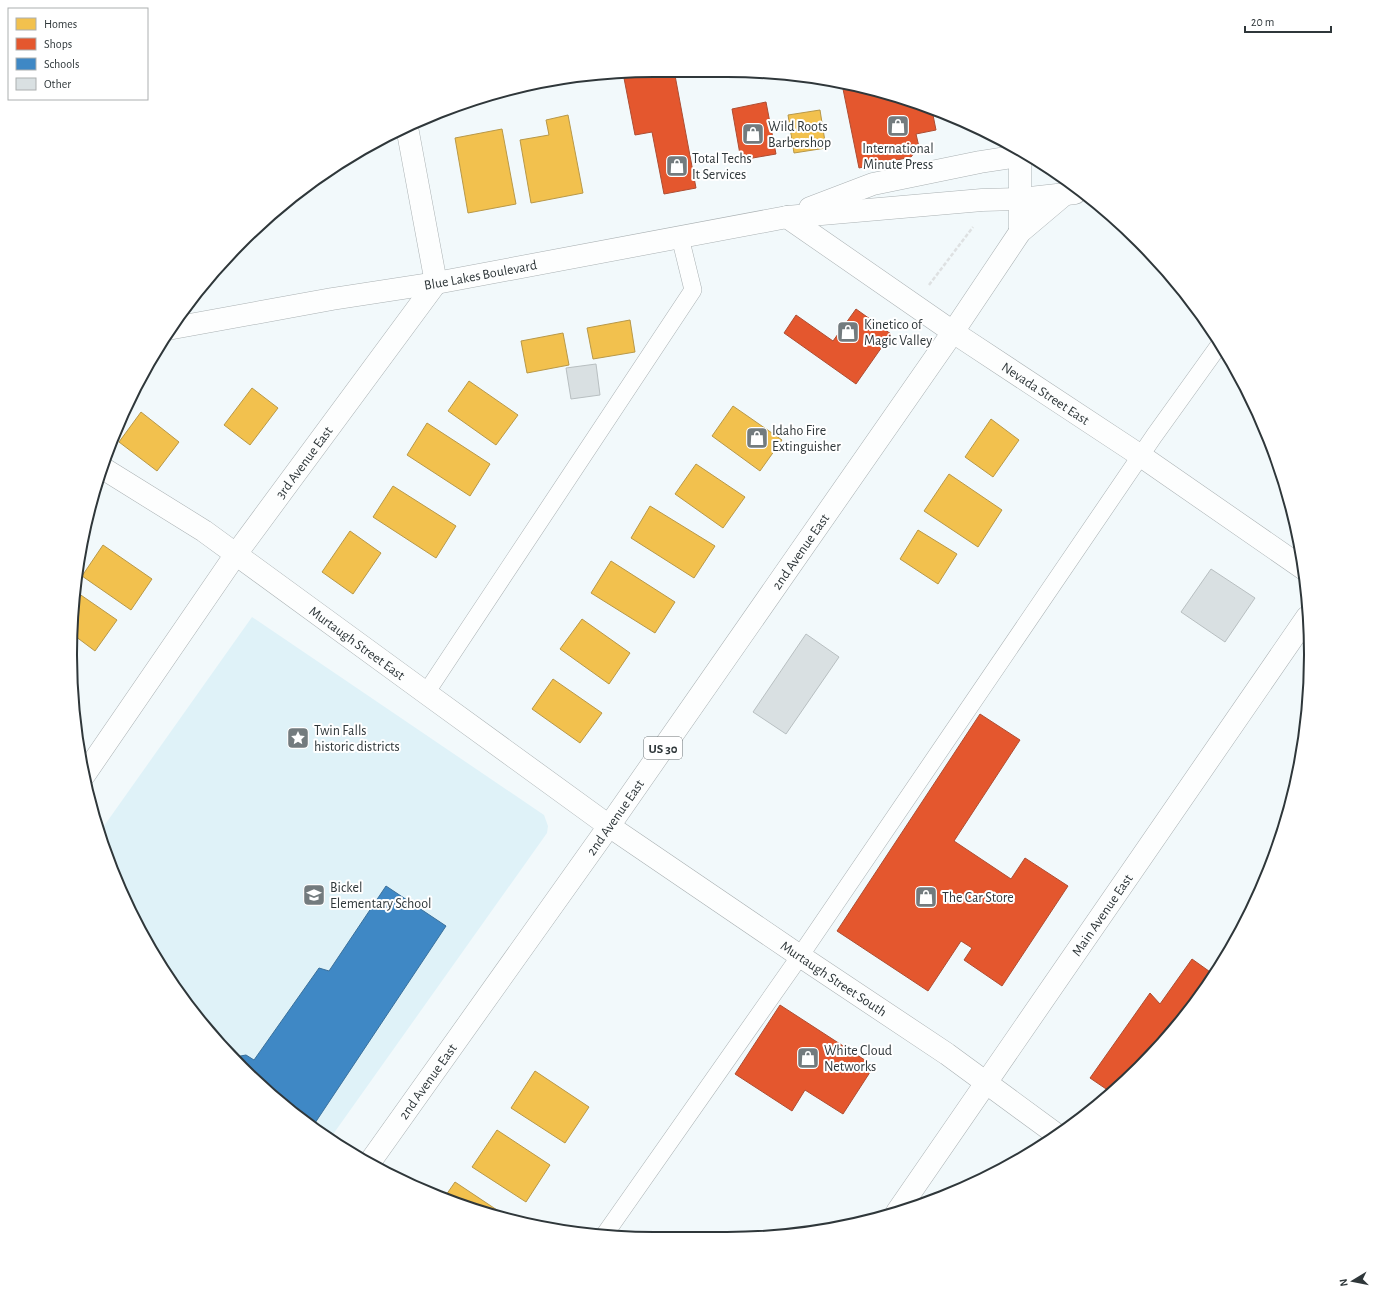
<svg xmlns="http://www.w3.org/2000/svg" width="1381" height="1309" font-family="'Alegreya Sans',sans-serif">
<rect width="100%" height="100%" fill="#f2f9fb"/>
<!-- built -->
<path fill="#dff2f8" d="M 252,617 L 544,815 L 548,826 L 547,833 L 329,1140 L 215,1040 L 148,947 L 101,843 L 99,833 Z"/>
<!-- homes -->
<g fill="#f2c14e" stroke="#b89848">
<path d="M 820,110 L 826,148 L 794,153 L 788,115 Z"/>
<path d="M 568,115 L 583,193 L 531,203 L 520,140 L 549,135 L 546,120 Z"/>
<path d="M 502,129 L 516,204 L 468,213 L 455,138 Z"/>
<path d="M 630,320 L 635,352 L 593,359 L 587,328 Z"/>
<path d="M 563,333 L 569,365 L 527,373 L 521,341 Z"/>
<path d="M 469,381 L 518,415 L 496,445 L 448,411 Z"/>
<path d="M 252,388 L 278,408 L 250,445 L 224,425 Z"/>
<path d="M 733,406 L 782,440 L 760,471 L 712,436 Z"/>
<path d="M 141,412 L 179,442 L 157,471 L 119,442 Z"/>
<path d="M 991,419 L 1019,440 L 993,477 L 965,457 Z"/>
<path d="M 427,423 L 490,464 L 470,496 L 407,455 Z"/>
<path d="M 696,464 L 745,497 L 723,528 L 675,494 Z"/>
<path d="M 949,474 L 1002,510 L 978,547 L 924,511 Z"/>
<path d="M 393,486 L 456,526 L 436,558 L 373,517 Z"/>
<path d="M 650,506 L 715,546 L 694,578 L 631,538 Z"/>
<path d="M 918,530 L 957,554 L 938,584 L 900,559 Z"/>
<path d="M 350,531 L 381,553 L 353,594 L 322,572 Z"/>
<path d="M 103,545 L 152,579 L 131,610 L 82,576 Z"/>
<path d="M 611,561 L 675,602 L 655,633 L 591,593 Z"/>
<path d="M 75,591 L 117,620 L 95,651 L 75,636 Z"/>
<path d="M 582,619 L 630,653 L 609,684 L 560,649 Z"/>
<path d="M 553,679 L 602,713 L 580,743 L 532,709 Z"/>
<path d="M 535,1071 L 589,1107 L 565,1143 L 511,1108 Z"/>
<path d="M 497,1130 L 550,1165 L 526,1202 L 472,1167 Z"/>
<path d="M 455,1182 L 509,1218 L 508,1218 L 444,1198 Z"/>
</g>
<!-- shops -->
<g fill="#e4572e" stroke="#ae4d32">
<path d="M 654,70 L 674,70 L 696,188 L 664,194 L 652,132 L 635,135 L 623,73 Z"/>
<path d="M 842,84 L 878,90 L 932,110 L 936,130 L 916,134 L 919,147 L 911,157 L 859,168 Z"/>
<path d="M 766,102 L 776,154 L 741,160 L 732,109 Z"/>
<path d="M 856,309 L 891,334 L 856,384 L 784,333 L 796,315 L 833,341 Z"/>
<path d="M 980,714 L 1020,740 L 954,841 L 1011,879 L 1025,858 L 1068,886 L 1002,986 L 964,960 L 972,948 L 961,941 L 928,991 L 837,931 Z"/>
<path d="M 1192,959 L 1213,974 L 1190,1011 L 1112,1093 L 1090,1078 L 1150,993 L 1160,1004 Z"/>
<path d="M 780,1005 L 874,1066 L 843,1114 L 805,1090 L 792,1111 L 735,1074 Z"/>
</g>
<!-- schools -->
<path fill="#3f88c5" stroke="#3a709b" d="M 386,886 L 446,926 L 313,1126 L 235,1057 L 246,1055 L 254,1060 L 319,968 L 329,971 Z"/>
<!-- building -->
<g fill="#d9e0e2" stroke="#b8bfc1">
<path d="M 596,364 L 600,395 L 571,399 L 566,368 Z"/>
<path d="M 1211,569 L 1255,598 L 1225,642 L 1181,612 Z"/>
<path d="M 806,634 L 839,657 L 786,734 L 753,712 Z"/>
</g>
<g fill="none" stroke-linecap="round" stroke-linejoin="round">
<!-- service casing -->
<g stroke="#aab1b3" stroke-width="18">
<g id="service">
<path d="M 426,693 L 693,290 L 680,237"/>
<path d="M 605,1234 L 800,956 L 1154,436 L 1220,344"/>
</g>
</g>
<!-- minor casing -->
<g stroke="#aab1b3" stroke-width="23">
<g id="minor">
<path d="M 1020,152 L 1020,232"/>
<path id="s1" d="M 787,217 L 953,332 L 1141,456 L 1304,569"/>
<path id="s2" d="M 101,467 L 204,531 L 426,693 L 609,826 L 800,956 L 947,1054 L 1056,1134"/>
<path id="s3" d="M 85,774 L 236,554 L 436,283 L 407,127"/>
</g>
</g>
<!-- tertiary casing -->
<g stroke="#aab1b3" stroke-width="23">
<g id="tertiary">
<path id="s4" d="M 897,1212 L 1307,617"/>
</g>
</g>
<!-- secondary casing -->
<g stroke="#aab1b3" stroke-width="23">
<g id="secondary">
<path d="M 810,208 L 873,184 L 980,162 L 1025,155"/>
<path id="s5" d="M 173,328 L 332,299 L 436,283 L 787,217 L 982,200 L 1021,199 L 1075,193"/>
</g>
</g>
<!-- primary casing -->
<g stroke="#aab1b3" stroke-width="23">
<g id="primary">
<path id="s6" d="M 370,1162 L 609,826 L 953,332 L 1020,232 L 1065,194 L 1077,187"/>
</g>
</g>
<!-- path -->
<path stroke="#dee1e2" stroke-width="2.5" stroke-dasharray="4 2" stroke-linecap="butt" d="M 929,285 L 973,227"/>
<!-- service -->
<use href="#service" stroke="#fdfefe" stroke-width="17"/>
<!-- minor -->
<use href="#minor" stroke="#fdfefe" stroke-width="22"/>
<!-- tertiary -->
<use href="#tertiary" stroke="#fdfefe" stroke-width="22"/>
<!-- secondary -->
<use href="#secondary" stroke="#fdfefe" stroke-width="22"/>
<!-- primary -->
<use href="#primary" stroke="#fdfefe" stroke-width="22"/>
</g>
<!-- icons -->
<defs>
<g id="shop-square" transform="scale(1.15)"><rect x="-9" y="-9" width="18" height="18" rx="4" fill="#737b7e" stroke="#fff"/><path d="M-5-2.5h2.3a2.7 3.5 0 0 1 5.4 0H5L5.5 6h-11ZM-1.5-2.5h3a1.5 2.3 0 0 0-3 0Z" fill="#fff"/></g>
<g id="sight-square" transform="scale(1.15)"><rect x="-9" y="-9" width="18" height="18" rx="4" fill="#737b7e" stroke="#fff"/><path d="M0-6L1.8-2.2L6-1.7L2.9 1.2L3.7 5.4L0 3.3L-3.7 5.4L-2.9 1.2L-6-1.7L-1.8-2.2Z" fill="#fff"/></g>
<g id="school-square" transform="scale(1.15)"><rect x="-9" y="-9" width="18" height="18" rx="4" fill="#737b7e" stroke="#fff"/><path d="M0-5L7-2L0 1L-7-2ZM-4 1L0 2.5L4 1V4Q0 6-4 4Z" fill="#fff"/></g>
</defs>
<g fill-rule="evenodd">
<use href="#shop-square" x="898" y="126"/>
<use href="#shop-square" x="753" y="134"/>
<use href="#shop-square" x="677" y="166"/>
<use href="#shop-square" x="848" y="332"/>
<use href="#shop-square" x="757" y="438"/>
<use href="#sight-square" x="298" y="738"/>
<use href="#school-square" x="314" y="895"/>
<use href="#shop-square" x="926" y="897"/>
<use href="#shop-square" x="808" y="1058"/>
</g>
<g text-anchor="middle" stroke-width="4" stroke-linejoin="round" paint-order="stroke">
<!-- shield labels -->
<rect fill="#fff" stroke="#6d7375" stroke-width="1" x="644" y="737" width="38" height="22" rx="3"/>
<g font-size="13" font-weight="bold" fill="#2f373a">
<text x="663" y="753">US 30</text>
</g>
<!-- poi labels -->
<g font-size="14" fill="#2f373a" stroke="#fff" text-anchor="start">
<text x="768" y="131">Wild Roots<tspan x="768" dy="16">Barbershop</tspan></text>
<text x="898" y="153" text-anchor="middle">International<tspan x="898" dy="16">Minute Press</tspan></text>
<text x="692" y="163">Total Techs<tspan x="692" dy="16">It Services</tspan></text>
<text x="864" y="329">Kinetico of<tspan x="864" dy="16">Magic Valley</tspan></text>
<text x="772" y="435">Idaho Fire<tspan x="772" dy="16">Extinguisher</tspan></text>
<text x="314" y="735">Twin Falls<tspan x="314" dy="16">historic districts</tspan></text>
<text x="330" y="892">Bickel<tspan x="330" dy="16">Elementary School</tspan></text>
<text x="942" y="902">The Car Store</text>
<text x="824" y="1055">White Cloud<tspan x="824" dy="16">Networks</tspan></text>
</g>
<!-- street labels -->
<g font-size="14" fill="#2f373a" stroke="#fff">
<text dy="5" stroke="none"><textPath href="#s5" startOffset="312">Blue Lakes Boulevard</textPath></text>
<text dy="5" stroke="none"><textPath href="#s1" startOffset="313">Nevada Street East</textPath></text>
<text dy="5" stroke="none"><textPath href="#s3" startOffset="381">3rd Avenue East</textPath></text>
<text dy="5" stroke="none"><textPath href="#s6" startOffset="747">2nd Avenue East</textPath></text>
<text dy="5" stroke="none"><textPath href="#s2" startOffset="311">Murtaugh Street East</textPath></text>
<text dy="5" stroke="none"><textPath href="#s6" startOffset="423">2nd Avenue East</textPath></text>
<text dy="5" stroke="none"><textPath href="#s4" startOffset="361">Main Avenue East</textPath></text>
<text dy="5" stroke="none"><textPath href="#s2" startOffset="894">Murtaugh Street South</textPath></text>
<text dy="5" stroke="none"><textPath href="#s6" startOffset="99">2nd Avenue East</textPath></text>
</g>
</g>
<!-- crop -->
<path d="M0 0H1381V1309H0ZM654 77H727A577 577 0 0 1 1304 654V655A577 577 0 0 1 727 1232H654A577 577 0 0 1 77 655V654A577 577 0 0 1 654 77Z" fill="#fff" fill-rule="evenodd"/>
<path fill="none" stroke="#2f373a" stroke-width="2" d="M654 77H727A577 577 0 0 1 1304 654V655A577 577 0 0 1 727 1232H654A577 577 0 0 1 77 655V654A577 577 0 0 1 654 77Z"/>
<!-- legend -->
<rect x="8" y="8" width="140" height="92" fill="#ffffff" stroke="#acafb0"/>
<rect x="16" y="18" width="20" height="12" fill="#f2c14e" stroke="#acafb0"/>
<text x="44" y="28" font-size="12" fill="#2f373a">Homes</text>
<rect x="16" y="38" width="20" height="12" fill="#e4572e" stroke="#acafb0"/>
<text x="44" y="48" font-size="12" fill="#2f373a">Shops</text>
<rect x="16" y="58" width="20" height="12" fill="#3f88c5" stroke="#acafb0"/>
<text x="44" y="68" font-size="12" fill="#2f373a">Schools</text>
<rect x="16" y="78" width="20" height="12" fill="#d9e0e2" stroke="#acafb0"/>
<text x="44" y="88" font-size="12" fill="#2f373a">Other</text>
<!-- north arrow -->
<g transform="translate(1353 1281) rotate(260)" stroke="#ffffff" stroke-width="3" paint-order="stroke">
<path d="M0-3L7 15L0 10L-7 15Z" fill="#2f373a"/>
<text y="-6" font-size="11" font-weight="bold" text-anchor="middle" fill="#2f373a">N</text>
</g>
<!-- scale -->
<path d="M1245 26v6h86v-6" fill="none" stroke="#2f373a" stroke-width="2"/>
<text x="1251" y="26" font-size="12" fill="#2f373a" stroke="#ffffff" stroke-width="3" paint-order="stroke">20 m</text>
</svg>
